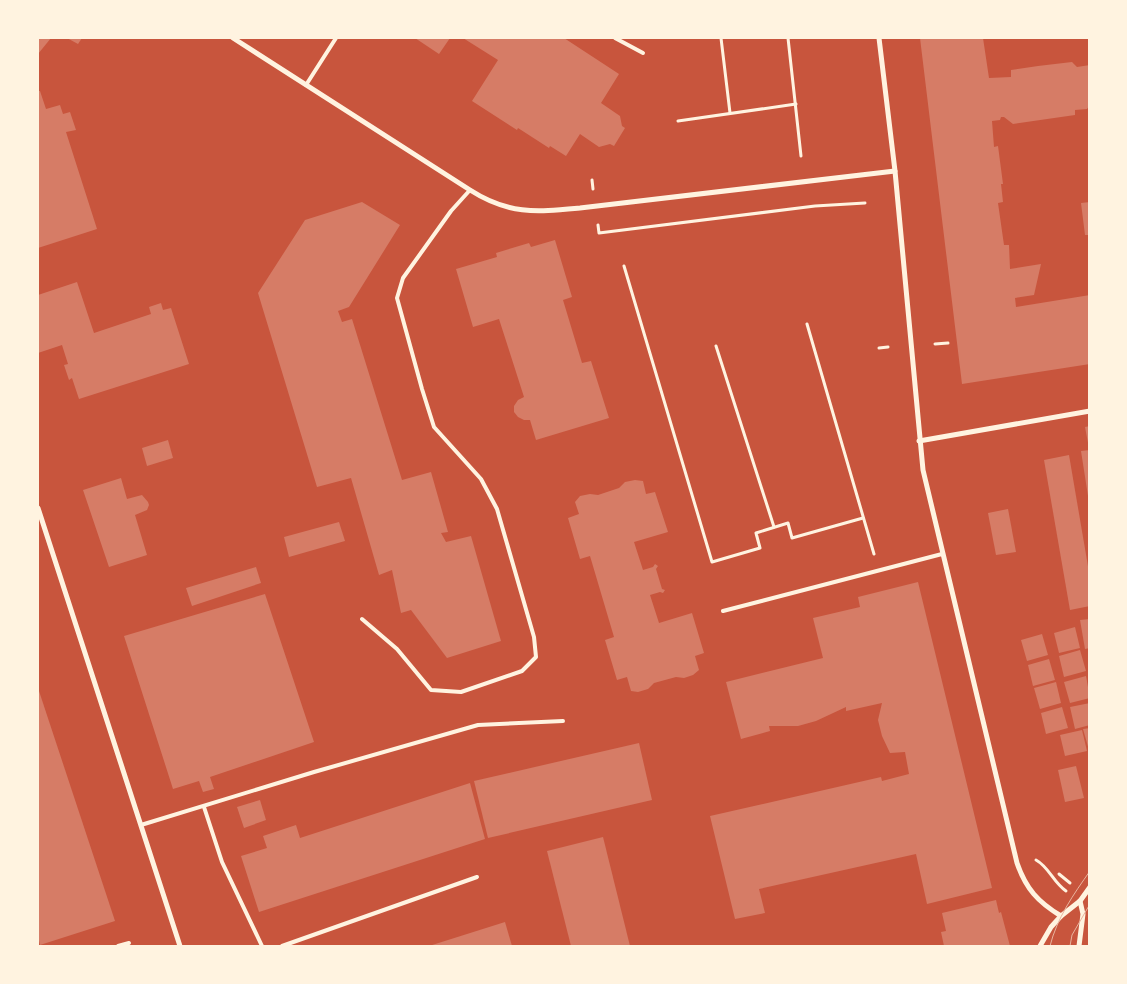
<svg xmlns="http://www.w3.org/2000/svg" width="1127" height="984" font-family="Inter,sans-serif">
<rect width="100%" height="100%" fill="#c8553d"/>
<!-- building -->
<g fill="#d67c66">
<path d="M 38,38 L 51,38 L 38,54 Z"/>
<path d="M 67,38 L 82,38 L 78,44 Z"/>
<path d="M 415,38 L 450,38 L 439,54 Z"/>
<path d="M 463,38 L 564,38 L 619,74 L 601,103 L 620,116 L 622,126 L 625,128 L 614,146 L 610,144 L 599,147 L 580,134 L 566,156 L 550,146 L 549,148 L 518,128 L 517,130 L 472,101 L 498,60 Z"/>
<path d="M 920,38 L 983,38 L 989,78 L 1011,77 L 1011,70 L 1038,66 L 1072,62 L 1077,67 L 1090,65 L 1090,105 L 1087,109 L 1075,110 L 1075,115 L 1013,124 L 1004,117 L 1001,117 L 1000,120 L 992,121 L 994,147 L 998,146 L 1003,184 L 1001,184 L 1003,202 L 998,203 L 1004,245 L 1009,245 L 1010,269 L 1041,264 L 1034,295 L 1015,298 L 1016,307 L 1090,295 L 1090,364 L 962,384 Z"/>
<path d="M 38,91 L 40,91 L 46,109 L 60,105 L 63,114 L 70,112 L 76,130 L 66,132 L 97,229 L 38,248 Z"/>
<path d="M 362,202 L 400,225 L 349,307 L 338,311 L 342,322 L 352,319 L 402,480 L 431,472 L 448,532 L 441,533 L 446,542 L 471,536 L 501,641 L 447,658 L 411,610 L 401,613 L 392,570 L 379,575 L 351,478 L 317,487 L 258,293 L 305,220 Z"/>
<path d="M 1090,202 L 1090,235 L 1085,235 L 1081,203 Z"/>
<path d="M 555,240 L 572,297 L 563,300 L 582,363 L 591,361 L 609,418 L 536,440 L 530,420 L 524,420 L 518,417 L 514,412 L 514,406 L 518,400 L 524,397 L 499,319 L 473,327 L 456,269 L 497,257 L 496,253 L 529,243 L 531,247 Z"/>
<path d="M 77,282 L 94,333 L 151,314 L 149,307 L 161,303 L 163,310 L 171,308 L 189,364 L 79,399 L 72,378 L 69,380 L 64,365 L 68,364 L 62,345 L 38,353 L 38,304 L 39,303 L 38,295 Z"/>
<path d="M 1090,426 L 1090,448 L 1089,448 L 1085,427 Z"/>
<path d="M 168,440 L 173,458 L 147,466 L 142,448 Z"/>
<path d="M 1090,450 L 1090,496 L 1088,496 L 1081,451 Z"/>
<path d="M 1069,455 L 1090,578 L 1090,606 L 1070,610 L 1044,460 Z"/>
<path d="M 121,478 L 127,499 L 142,495 L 148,502 L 149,505 L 147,510 L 135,515 L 147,555 L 109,567 L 83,490 Z"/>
<path d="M 635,480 L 643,481 L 646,494 L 655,492 L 668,532 L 634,542 L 643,570 L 653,567 L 655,564 L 658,566 L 656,569 L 662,589 L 665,590 L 663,593 L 660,592 L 650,595 L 659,623 L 692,613 L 704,653 L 695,656 L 699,670 L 693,675 L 684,678 L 676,677 L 654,683 L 648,689 L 638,692 L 631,691 L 627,677 L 617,680 L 605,640 L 614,637 L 590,556 L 580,559 L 568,518 L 579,514 L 575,502 L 580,496 L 590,494 L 598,495 L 619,488 L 625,482 Z"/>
<path d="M 1008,509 L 1016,552 L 996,555 L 988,513 Z"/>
<path d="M 339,522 L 345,541 L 289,557 L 284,537 Z"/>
<path d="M 256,567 L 261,583 L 192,606 L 186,588 Z"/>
<path d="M 918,582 L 992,888 L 927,904 L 916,854 L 759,889 L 765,913 L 735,919 L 710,816 L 881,777 L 882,781 L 909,774 L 905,752 L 890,753 L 882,736 L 878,720 L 882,703 L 846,711 L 846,707 L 816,721 L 798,726 L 769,726 L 770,731 L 741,739 L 726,682 L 823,658 L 813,618 L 860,607 L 858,597 Z"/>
<path d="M 265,594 L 314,742 L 210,777 L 214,789 L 203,792 L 199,781 L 173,789 L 124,636 Z"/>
<path d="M 1090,619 L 1090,648 L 1085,649 L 1080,620 Z"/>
<path d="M 1075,627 L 1080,648 L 1059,653 L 1054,633 Z"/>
<path d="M 1042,634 L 1048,655 L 1027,661 L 1021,640 Z"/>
<path d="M 1080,650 L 1086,671 L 1064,677 L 1059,656 Z"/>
<path d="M 1049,659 L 1055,680 L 1033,686 L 1028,665 Z"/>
<path d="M 1086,676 L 1090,698 L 1070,703 L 1064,682 Z"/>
<path d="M 1056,682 L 1061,703 L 1040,709 L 1034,688 Z"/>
<path d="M 38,688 L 115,921 L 40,945 L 38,936 Z"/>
<path d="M 1090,703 L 1090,725 L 1075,729 L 1070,707 Z"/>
<path d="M 1062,707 L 1068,728 L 1046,734 L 1041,713 Z"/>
<path d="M 1090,728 L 1090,750 L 1089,750 L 1083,729 Z"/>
<path d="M 1082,730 L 1087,751 L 1065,756 L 1060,735 Z"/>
<path d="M 639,743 L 652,800 L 488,838 L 474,781 Z"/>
<path d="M 1076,766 L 1084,798 L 1065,802 L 1058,770 Z"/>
<path d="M 470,783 L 485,839 L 259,912 L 241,856 L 267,848 L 263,836 L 296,825 L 300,838 Z"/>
<path d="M 260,800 L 266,820 L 244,828 L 237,807 Z"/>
<path d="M 603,837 L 630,946 L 571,946 L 547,851 Z"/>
<path d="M 996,900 L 999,913 L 1001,912 L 1010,946 L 944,946 L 941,932 L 946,931 L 942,913 Z"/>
<path d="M 505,922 L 512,946 L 429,946 Z"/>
</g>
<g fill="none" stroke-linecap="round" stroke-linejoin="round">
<!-- path -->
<g stroke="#fff3e0" stroke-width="3">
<path d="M 721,38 L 730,113"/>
<path d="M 788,38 L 801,156"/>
<path d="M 678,121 L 796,104"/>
<path d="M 592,180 L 593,189"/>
<path d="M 598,225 L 599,233 L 815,206 L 865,203"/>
<path d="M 624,266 L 712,562 L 760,548 L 756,533 L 788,523 L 792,538 L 863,518"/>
<path d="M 807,324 L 874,554"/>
<path d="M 935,344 L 948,343"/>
<path d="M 716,346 L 774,527"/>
<path d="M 879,348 L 888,347"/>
<path d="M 1036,860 C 1049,867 1053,882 1066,891"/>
<path d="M 1059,874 L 1070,883"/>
</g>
<!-- service -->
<g stroke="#fff3e0" stroke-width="4">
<path d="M 615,38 L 643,53"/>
<path d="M 306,85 L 336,38"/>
<path d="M 723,611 L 942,554"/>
<path d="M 362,619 L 397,649 L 431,690 L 461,692 L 522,671 L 536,657 L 534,637 L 497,509 L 481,479 L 434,427 L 422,389 L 397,298 L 403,278 L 451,211 L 470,190"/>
<path d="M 204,807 L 222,862 L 262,946"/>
<path d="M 141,825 L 314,772 L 478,725 L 563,721"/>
<path d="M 118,946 L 129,943"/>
<path d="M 282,946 L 477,877"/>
</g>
<!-- minor -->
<g stroke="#fff3e0" stroke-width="5">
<path d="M 233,38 L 470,190 C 509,215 536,212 580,208 L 895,171"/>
<path d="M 879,38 L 895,171 L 923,470 L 1017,863 C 1026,889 1038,902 1061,916"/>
<path d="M 919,441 L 1090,411"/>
<path d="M 38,508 L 180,946"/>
<path d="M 1040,946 L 1051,927 L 1061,916 L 1080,901 L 1090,887"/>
<path d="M 1079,946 L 1083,914 L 1080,901"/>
</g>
<!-- tram -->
<g stroke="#e9b49f" stroke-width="1">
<path d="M 1050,946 C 1057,918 1073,895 1090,871"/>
<path d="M 1070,946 L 1072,935 L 1090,904"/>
</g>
</g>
<!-- border -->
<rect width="1127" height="984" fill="none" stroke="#fff3e0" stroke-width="78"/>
</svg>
